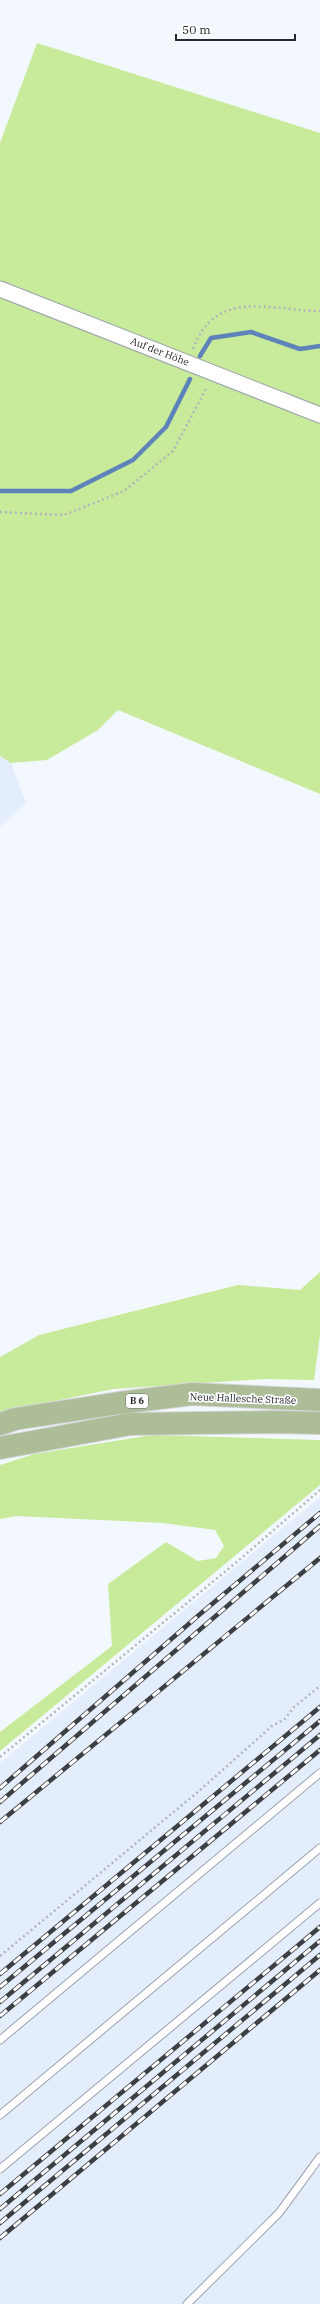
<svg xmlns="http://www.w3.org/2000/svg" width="320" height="2304" font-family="'IBM Plex Serif',serif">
<rect width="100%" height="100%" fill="#f3f8ff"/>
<!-- built -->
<g fill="#e4edfc">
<path d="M 0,756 L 11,763 L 26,803 L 0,827 Z"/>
<path d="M 320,1497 L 320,2304 L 0,2304 L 0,1763 Z"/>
</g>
<!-- green -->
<g fill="#c7eb9a">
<path d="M 37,43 L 320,133 L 320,794 L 118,710 L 98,730 L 47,760 L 11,763 L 0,756 L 0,143 Z"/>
<path d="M 320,1272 L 320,1335 L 314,1380 L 264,1379 L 114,1389 L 0,1412 L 0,1357 L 39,1335 L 238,1285 L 300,1290 Z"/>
<path d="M 152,1435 L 320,1440 L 320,1485 L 0,1751 L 0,1732 L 112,1646 L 108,1584 L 166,1542 L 198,1561 L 216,1558 L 224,1546 L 215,1530 L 163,1523 L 16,1516 L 0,1519 L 0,1465 L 34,1454 Z"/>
</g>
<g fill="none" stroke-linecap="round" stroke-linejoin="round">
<!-- stream -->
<g stroke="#5e83bb" stroke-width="4.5">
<path d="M 200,356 L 211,338 L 251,332 L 300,349 L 320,346"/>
<path d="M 0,491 L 71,491 L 133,460 L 166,427 L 190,379"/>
</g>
<!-- service casing -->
<g stroke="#9ba2ad" stroke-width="9">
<g id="service">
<path d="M 0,2040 L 320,1773"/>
<path d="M 0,2115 L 320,1848"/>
<path d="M 0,2169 L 320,1903"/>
<path d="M 187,2304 L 279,2213 L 320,2157"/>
</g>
</g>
<!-- minor casing -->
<g stroke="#9ba2ad" stroke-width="17">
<path id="minor" d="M 0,289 L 320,415"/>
</g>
<!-- primary casing -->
<g stroke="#d4d4d5" stroke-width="24">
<g id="primary">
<path d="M 0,1424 L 15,1419 L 119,1403 L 192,1394 L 320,1400"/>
<path d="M 0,1448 L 130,1424 L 275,1422 L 320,1423"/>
</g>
</g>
<!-- path -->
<g stroke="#b2b6bc" stroke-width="2.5" stroke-dasharray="2 3" stroke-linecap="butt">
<path d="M 193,349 C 216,287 271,311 320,311"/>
<path d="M 0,512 L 64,515 L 124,491 L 173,451 L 207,387"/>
<path d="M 0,1757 L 238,1561 L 320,1490"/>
<path d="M 0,1956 L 199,1791 L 272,1726 L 285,1719 L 294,1707 L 320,1686"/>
</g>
<!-- service -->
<use href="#service" stroke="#fff" stroke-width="7"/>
<!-- minor -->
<use href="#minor" stroke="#fff" stroke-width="15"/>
<!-- primary -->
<use href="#primary" stroke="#acbd97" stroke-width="22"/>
<!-- rail casing -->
<g stroke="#3c3f43" stroke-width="4.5">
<g id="rail">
<path d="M 0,1788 L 199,1615 L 320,1513"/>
<path d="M 0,1802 L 320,1526"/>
<path d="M 0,1822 L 320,1558"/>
<path d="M 0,1974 L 320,1707"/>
<path d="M 0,1987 L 320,1721"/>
<path d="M 0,2002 L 320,1735"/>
<path d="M 0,2016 L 320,1750"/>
<path d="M 0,2194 L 320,1927"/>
<path d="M 0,2209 L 320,1941"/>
<path d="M 0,2223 L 320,1955"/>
<path d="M 0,2238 L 320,1970"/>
</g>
</g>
<!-- rail -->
<use href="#rail" stroke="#fff" stroke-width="3" stroke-dasharray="9" stroke-linecap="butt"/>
</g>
<g text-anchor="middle" stroke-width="3.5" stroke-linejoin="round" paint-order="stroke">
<!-- shield labels -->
<rect fill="#fff" stroke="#67696c" stroke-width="1" x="126" y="1394" width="22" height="14" rx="3"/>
<g font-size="9" font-weight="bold" fill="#26292d">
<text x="137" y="1404">B 6</text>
</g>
<!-- street labels -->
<g font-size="10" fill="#26292d" stroke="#fff">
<text transform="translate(160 351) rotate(21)" y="4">Auf der Höhe</text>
<text transform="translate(243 1398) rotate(2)" y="4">Neue Hallesche Straße</text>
</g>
</g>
<!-- scale -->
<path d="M176 34v6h119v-6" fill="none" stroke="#26292d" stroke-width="2"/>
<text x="182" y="34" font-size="12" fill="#26292d" stroke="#ffffff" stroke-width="3" paint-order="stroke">50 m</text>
</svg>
